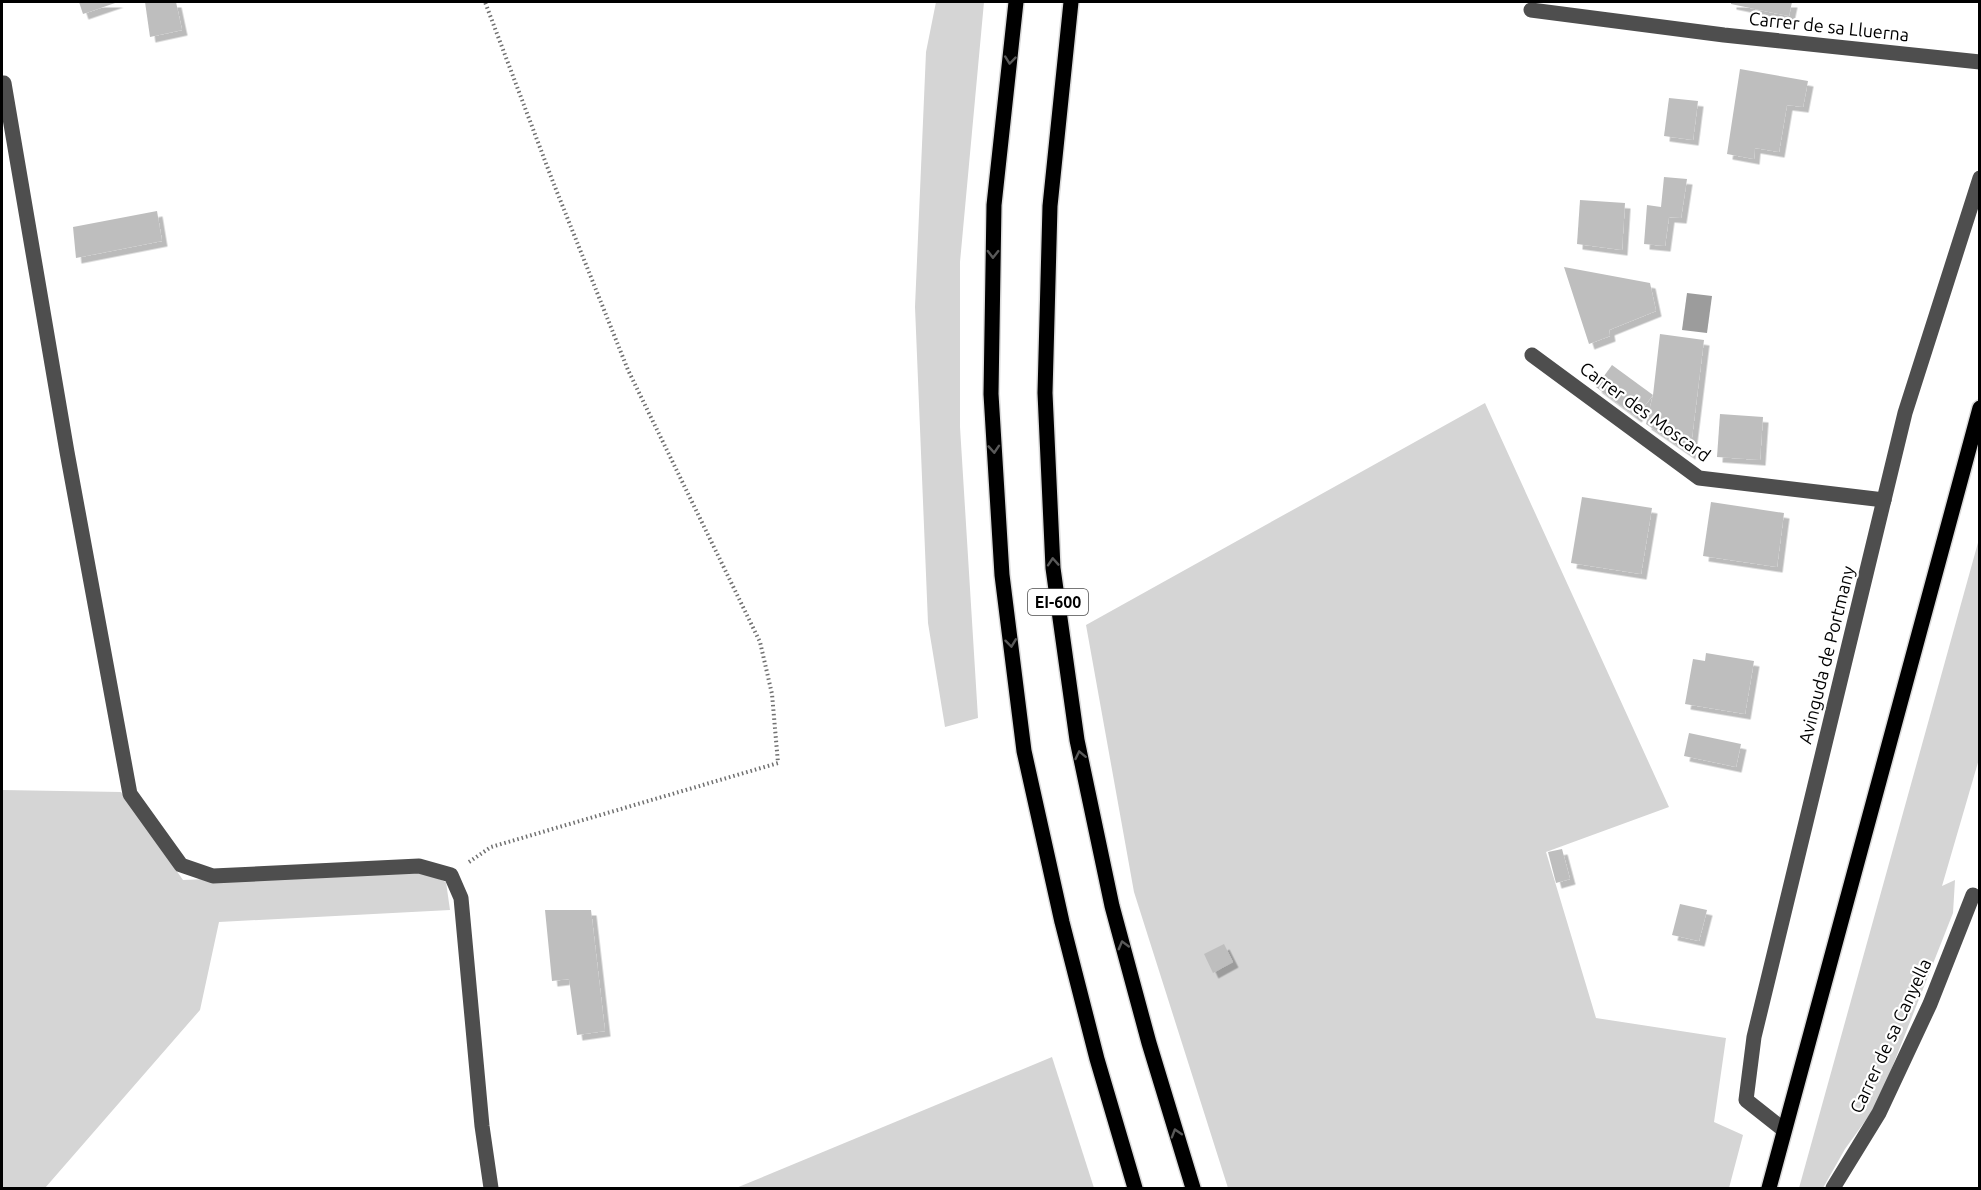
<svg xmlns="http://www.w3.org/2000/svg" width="1981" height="1190" font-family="Ubuntu,sans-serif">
<defs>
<filter id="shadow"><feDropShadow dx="5.5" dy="5.5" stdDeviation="0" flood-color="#0004"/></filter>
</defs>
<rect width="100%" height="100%" fill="#fff"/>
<!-- green -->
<g fill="#d5d5d5">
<path d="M 936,2 L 984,2 L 960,262 L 960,427 L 978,718 L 945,727 L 928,623 L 915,307 L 926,52 Z"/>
<path d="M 1485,403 L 1669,807 L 1546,852 L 1596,1018 L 1726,1038 L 1714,1122 L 1743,1135 L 1729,1188 L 1228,1188 L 1134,892 L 1086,625 Z"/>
<path d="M 1979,539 L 1979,759 L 1942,886 L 1955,880 L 1953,913 L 1878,1103 L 1845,1149 L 1823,1188 L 1799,1188 Z"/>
<path d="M 2,790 L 121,792 L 183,880 L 417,870 L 446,882 L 450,910 L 219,922 L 200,1010 L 45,1188 L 2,1188 Z"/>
<path d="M 1052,1057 L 1094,1188 L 736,1188 Z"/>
</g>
<!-- water -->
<path fill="#9c9c9c" d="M 1687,293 L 1712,296 L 1707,333 L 1682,330 Z"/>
<!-- building -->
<g fill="#bebebe" filter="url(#shadow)">
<path d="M 79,2 L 118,2 L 83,14 Z"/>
<path d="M 145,2 L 176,2 L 182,30 L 150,37 Z"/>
<path d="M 1731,2 L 1792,2 L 1789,16 L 1731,4 Z"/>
<path d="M 1740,69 L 1808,81 L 1803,107 L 1787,105 L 1779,152 L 1755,148 L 1754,159 L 1727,154 Z"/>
<path d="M 1669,98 L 1698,101 L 1693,140 L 1664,136 Z"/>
<path d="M 1664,177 L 1687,179 L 1681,218 L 1669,217 L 1665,246 L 1644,244 L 1647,205 L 1661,207 Z"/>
<path d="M 1580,200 L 1625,203 L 1622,250 L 1577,244 Z"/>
<path d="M 157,211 L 162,241 L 76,258 L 73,227 Z"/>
<path d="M 1564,267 L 1650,283 L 1656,311 L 1609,330 L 1610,336 L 1589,344 Z"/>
<path d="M 1660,334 L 1704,340 L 1690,454 L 1646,424 L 1653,395 Z"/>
<path d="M 1612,365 L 1653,395 L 1636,417 L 1596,387 Z"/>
<path d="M 1720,414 L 1763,417 L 1760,460 L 1717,457 Z"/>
<path d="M 1582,497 L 1652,508 L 1641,574 L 1571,563 Z"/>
<path d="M 1711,502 L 1784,513 L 1777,567 L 1703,556 Z"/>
<path d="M 1706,653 L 1754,661 L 1745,714 L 1685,704 L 1693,659 L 1705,661 Z"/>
<path d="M 1689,733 L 1741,744 L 1736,767 L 1684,756 Z"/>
<path d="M 1562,849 L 1570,879 L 1556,883 L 1548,852 Z"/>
<path d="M 1680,904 L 1707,910 L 1699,941 L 1672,935 Z"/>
<path d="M 545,910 L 591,910 L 605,1031 L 577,1035 L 569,979 L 552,981 Z"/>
<path d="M 1224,944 L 1233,962 L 1213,973 L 1204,954 Z"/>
</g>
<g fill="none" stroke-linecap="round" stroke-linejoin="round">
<!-- major casing -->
<g stroke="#dbdbdb" stroke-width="18">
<g id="major">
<path d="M 1016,2 L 994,205 L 991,394 L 1002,575 L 1024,751 L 1062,922 L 1097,1059 L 1135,1188"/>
<path d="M 1071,2 L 1050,206 L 1045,393 L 1053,568 L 1077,740 L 1112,906 L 1149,1043 L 1193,1188"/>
<path d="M 1769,1188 L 1980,408"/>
</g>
</g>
<!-- path -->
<path stroke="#707070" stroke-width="4" stroke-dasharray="1.5 3" stroke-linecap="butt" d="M 469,862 L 491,847 L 778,763 L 772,694 L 760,642 L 628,370 L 553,182 L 485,2"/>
<!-- minor -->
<g stroke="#4e4e4e" stroke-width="15">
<path d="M 1531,10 L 1724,35 L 1980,62"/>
<path d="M 4,83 L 67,452 L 130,794 L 181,865 L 213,876 L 419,866 L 451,875 L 461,898 L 482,1126 L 491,1188"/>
<path d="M 1532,355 L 1699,478 L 1884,500"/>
<path d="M 1784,1130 L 1746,1100 L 1754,1037 L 1905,413 L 1980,178"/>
<path d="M 1833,1188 L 1879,1113 L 1930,1004 L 1973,895"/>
</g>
<!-- major -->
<use href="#major" stroke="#000" stroke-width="15"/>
</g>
<!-- one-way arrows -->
<defs><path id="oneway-chevron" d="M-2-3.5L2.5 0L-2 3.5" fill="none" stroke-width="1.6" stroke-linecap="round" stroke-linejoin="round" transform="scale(1.5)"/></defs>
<g stroke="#595959">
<use href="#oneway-chevron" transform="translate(1010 60) rotate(96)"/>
<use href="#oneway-chevron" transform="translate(993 254) rotate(91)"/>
<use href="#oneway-chevron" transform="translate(994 449) rotate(86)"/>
<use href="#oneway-chevron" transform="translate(1053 562) rotate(-94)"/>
<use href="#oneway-chevron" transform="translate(1011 643) rotate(83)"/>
<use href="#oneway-chevron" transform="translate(1080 755) rotate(-102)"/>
<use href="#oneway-chevron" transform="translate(1123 945) rotate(-105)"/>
<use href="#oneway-chevron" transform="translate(1176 1133) rotate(-107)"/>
</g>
<g text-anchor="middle" stroke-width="4.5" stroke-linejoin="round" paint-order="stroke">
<!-- shield labels -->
<rect fill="#fff" stroke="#4c4c4c" stroke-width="1.5" x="1028" y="589" width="60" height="26" rx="4.5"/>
<g font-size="16" font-weight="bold" fill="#000">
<text x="1058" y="608">EI-600</text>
</g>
<!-- street labels -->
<g font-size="18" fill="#000" stroke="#fff">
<text transform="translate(1829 27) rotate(6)" y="6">Carrer de sa Lluerna</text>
<text transform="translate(1645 412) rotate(36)" y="6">Carrer des Moscard</text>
<text transform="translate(1827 655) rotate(-76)" y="6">Avinguda de Portmany</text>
<text transform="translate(1891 1036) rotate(-65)" y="6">Carrer de sa Canyella</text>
</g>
</g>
<!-- border -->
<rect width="1981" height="1190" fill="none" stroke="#000000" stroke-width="6"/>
</svg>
